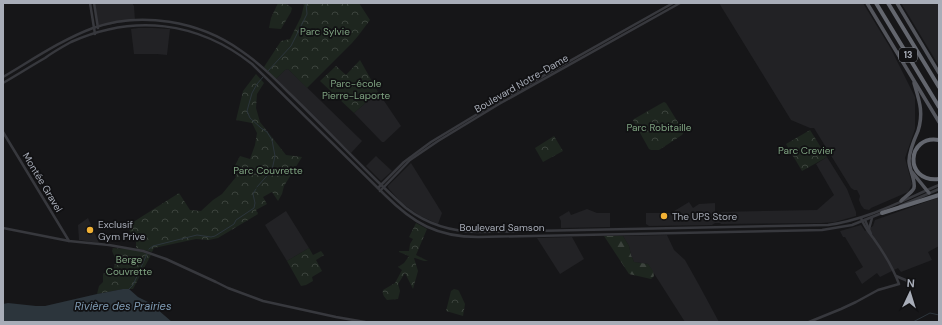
<svg xmlns="http://www.w3.org/2000/svg" width="942" height="325" font-family="'DM Sans',sans-serif">
<defs>
<pattern id="forest-firs" width="22" height="20" patternUnits="userSpaceOnUse"><rect width="22" height="20" fill="#1e261f"/><path d="M5 1l3.5 6h-7zM16 11l3.5 6h-7z" fill="#3c433d"/></pattern>
<pattern id="park-crowns" width="20" height="18" patternUnits="userSpaceOnUse"><rect width="20" height="18" fill="#1e261f"/><path d="M2 6a3 3 0 1 1 6 0M12 15a3 3 0 1 1 6 0" fill="none" stroke="#3c433d"/></pattern>
</defs>
<rect width="100%" height="100%" fill="#161618"/>
<!-- built -->
<g fill="#222225">
<path d="M 94,3 L 132,3 L 134,6 L 135,21 L 117,23 L 98,27 Z"/>
<path d="M 719,3 L 863,3 L 891,49 L 915,97 L 915,129 L 905,158 L 912,184 L 908,192 L 871,208 L 869,210 L 864,209 L 861,205 L 859,200 L 860,196 L 857,190 L 854,190 L 851,188 L 814,128 L 810,128 L 791,120 Z"/>
<path d="M 901,3 L 939,3 L 939,66 L 909,16 Z"/>
<path d="M 138,28 L 153,28 L 170,29 L 167,55 L 157,54 L 134,54 L 131,29 Z"/>
<path d="M 288,69 L 362,141 L 351,153 L 276,79 L 285,70 Z"/>
<path d="M 378,92 L 401,126 L 384,142 L 382,142 L 354,113 Z"/>
<path d="M 376,156 L 392,171 L 381,181 L 366,166 Z"/>
<path d="M 827,157 L 847,189 L 856,212 L 856,216 L 835,222 L 822,223 L 721,224 L 720,223 L 715,223 L 712,225 L 649,226 L 646,224 L 646,213 L 671,213 L 689,202 L 693,208 L 699,204 L 715,203 L 715,212 L 817,210 L 834,195 L 816,164 Z"/>
<path d="M 411,163 L 442,213 L 438,224 L 420,216 L 410,209 L 402,203 L 389,189 L 388,187 L 388,186 Z"/>
<path d="M 937,198 L 939,198 L 939,246 L 928,252 L 932,260 L 901,272 L 898,268 L 880,277 L 877,273 L 862,284 L 855,272 L 863,267 L 845,237 L 843,237 L 840,231 L 861,225 L 865,231 L 873,226 L 875,220 Z"/>
<path d="M 587,209 L 597,213 L 610,213 L 610,227 L 561,228 L 561,221 L 559,217 L 569,211 L 571,215 Z"/>
<path d="M 286,211 L 309,248 L 287,261 L 265,225 Z"/>
<path d="M 88,218 L 99,243 L 79,240 L 78,225 Z"/>
<path d="M 667,235 L 674,250 L 685,260 L 699,285 L 719,322 L 685,322 L 648,264 L 634,262 L 631,255 L 629,246 L 623,236 Z"/>
<path d="M 572,237 L 584,259 L 560,274 L 537,238 Z"/>
</g>
<!-- forest -->
<path fill="url(#forest-firs)" d="M 604,236 L 623,236 L 629,246 L 631,255 L 634,262 L 648,264 L 653,271 L 654,276 L 651,279 L 629,274 Z"/>
<!-- park -->
<g fill="url(#park-crowns)">
<path d="M 278,3 C 284,3 288,4 292,8 L 291,12 L 281,29 L 269,28 L 271,18 Z"/>
<path d="M 302,3 L 359,3 L 370,20 L 358,36 L 352,43 L 307,88 L 288,69 L 285,70 L 276,79 L 264,67 L 281,41 L 290,39 L 301,17 L 304,5 Z"/>
<path d="M 360,60 L 378,92 L 354,113 L 320,81 L 336,66 L 346,75 Z"/>
<path d="M 256,74 L 264,83 L 257,94 L 256,108 L 260,122 L 286,155 L 302,157 L 284,186 L 282,194 L 278,201 L 272,192 L 263,197 L 267,204 L 256,210 L 258,214 L 218,238 L 209,240 L 196,239 L 154,248 L 152,252 L 136,248 L 136,242 L 127,226 L 179,193 L 190,210 L 201,211 L 213,200 L 222,194 L 236,177 L 232,171 L 240,156 L 250,159 L 255,145 L 257,133 L 252,123 L 236,120 L 243,91 Z"/>
<path d="M 664,102 L 666,103 L 684,132 L 682,135 L 659,150 L 651,150 L 649,149 L 634,122 L 633,120 L 634,119 L 662,103 Z"/>
<path d="M 810,130 L 827,157 L 802,171 L 786,144 Z"/>
<path d="M 554,136 L 563,151 L 543,162 L 535,148 Z"/>
<path d="M 416,223 L 427,229 L 416,255 L 428,261 L 424,261 L 415,258 L 414,258 L 418,271 L 413,289 L 405,273 L 398,284 L 400,291 L 398,299 L 387,300 C 384,297 382,294 383,290 L 395,283 L 402,270 L 398,267 L 404,263 L 409,256 L 399,252 L 399,251 L 409,251 L 410,244 L 413,239 L 409,237 Z"/>
<path d="M 113,248 L 136,250 L 151,255 L 133,289 L 123,289 L 97,294 L 99,286 L 103,282 L 103,274 L 113,270 L 116,260 L 112,251 Z"/>
<path d="M 309,248 L 313,255 L 321,251 L 324,255 L 316,260 L 322,271 L 312,277 L 313,281 L 306,285 L 301,286 L 287,261 Z"/>
<path d="M 454,289 L 458,290 L 459,291 L 465,304 L 463,316 L 446,311 L 451,291 Z"/>
</g>
<!-- water -->
<path fill="#2c353c" d="M 123,289 L 129,289 L 138,297 L 150,303 L 172,322 L 3,322 L 3,304 L 8,303 L 36,306 L 45,306 L 97,294 Z"/>
<g fill="none" stroke-linecap="round" stroke-linejoin="round">
<!-- stream -->
<g stroke="#2c353c" stroke-width="1">
<path d="M 268,71 L 291,46 L 307,14 L 306,3"/>
<path d="M 257,187 L 272,170 L 275,156 L 272,140 L 267,132 L 261,128 L 250,118 L 247,111 L 252,93 L 257,84 L 263,77"/>
<path d="M 149,249 L 153,246 L 197,235 L 211,237 L 215,236 L 234,224 L 236,220 L 254,208 L 255,203 L 253,194 L 254,192 L 256,189"/>
<path d="M 129,289 L 133,285 L 147,254"/>
<path d="M 913,322 L 930,313 L 939,315"/>
</g>
<!-- minor -->
<g stroke="#37383d" stroke-width="2.5">
<path d="M 90,3 L 95,34"/>
<path d="M 94,3 L 98,28"/>
<path d="M 3,77 C 32,60 61,40 93,28 C 141,11 199,21 240,50 C 258,62 273,77 288,92 C 314,117 339,143 365,169 C 378,182 392,196 406,208 C 428,225 453,232 480,232 L 828,225 C 867,220 903,200 939,185"/>
<path d="M 3,83 C 17,75 31,66 45,58 C 53,52 62,47 71,42 C 134,14 197,21 252,64 L 385,195 C 413,223 437,237 478,237 L 822,230 L 852,225 L 882,213"/>
<path d="M 3,132 L 69,241"/>
<path d="M 378,188 L 404,162 L 431,142 L 504,98 L 673,3"/>
<path d="M 380,191 L 410,160 L 438,141 L 499,104 L 680,3"/>
<path d="M 900,206 L 939,189"/>
<path d="M 865,220 L 871,234"/>
<path d="M 3,228 L 69,241 L 109,245 L 143,251 L 166,259 L 216,282 L 228,288 L 263,301 L 336,317 L 365,322"/>
<path d="M 869,229 L 872,218"/>
<path d="M 896,276 L 910,282"/>
<path d="M 809,322 L 841,309 L 856,302 L 878,290 L 899,284 C 893,268 884,253 874,239 C 868,231 865,228 861,218"/>
</g>
<!-- major -->
<g stroke="#53555c" stroke-width="3.5">
<path d="M 867,3 L 939,122"/>
<path d="M 897,3 L 939,73"/>
<path d="M 912,172 L 929,193"/>
<path d="M 901,201 C 904,197 912,193 914,188 C 916,181 909,169 909,161 C 909,151 914,140 918,131 C 924,112 919,100 914,83"/>
</g>
<!-- highway -->
<g stroke="#63666e" stroke-width="4">
<path d="M 876,3 L 939,107"/>
<path d="M 888,3 L 939,87"/>
<path d="M 939,140 C 907,134 903,183 939,179"/>
<path d="M 882,213 L 939,195"/>
</g>
</g>
<!-- markers -->
<g fill="#f2b134" stroke="#111113" stroke-width="1.5">
<circle cx="664" cy="216" r="4"/>
<circle cx="90" cy="230" r="4"/>
</g>
<g text-anchor="middle" stroke-width="3.5" stroke-linejoin="round" paint-order="stroke">
<!-- shield labels -->
<rect fill="#111113" stroke="#7b7e86" stroke-width="1" x="899" y="48" width="18" height="14" rx="3"/>
<g font-size="9" font-weight="bold" fill="#a8adb8">
<text x="908" y="58">13</text>
</g>
<!-- park labels -->
<g font-size="10" fill="#7fa381" stroke="#111113">
<text x="325" y="35">Parc Sylvie</text>
<text x="356" y="87">Parc-école<tspan x="356" dy="12">Pierre-Laporte</tspan></text>
<text x="659" y="131">Parc Robitaille</text>
<text x="806" y="154">Parc Crevier</text>
<text x="268" y="174">Parc Couvrette</text>
<text x="129" y="263">Berge<tspan x="129" dy="12">Couvrette</tspan></text>
</g>
<!-- street labels -->
<g font-size="10" fill="#a8adb8" stroke="#111113">
<text transform="translate(521 83) rotate(-30)" y="4">Boulevard Notre-Dame</text>
<text transform="translate(43 182) rotate(59)" y="4">Montée Gravel</text>
<text x="502" y="231">Boulevard Samson</text>
</g>
<!-- poi labels -->
<g font-size="10" fill="#a8adb8" stroke="#111113" text-anchor="start">
<text x="672" y="220">The UPS Store</text>
<text x="98" y="228">Exclusif<tspan x="98" dy="12">Gym Prive</tspan></text>
</g>
<!-- water labels -->
<g font-size="11" font-style="italic" fill="#7f9bb3" stroke="#111113">
<text x="123" y="310">Rivière des Prairies</text>
</g>
</g>
<!-- border -->
<rect width="942" height="325" fill="none" stroke="#a8adb8" stroke-width="8"/>
<!-- north arrow -->
<g transform="translate(910 293) rotate(4)" stroke="#111113" stroke-width="3" paint-order="stroke">
<path d="M0-3L7 15L0 10L-7 15Z" fill="#a8adb8"/>
<text y="-6" font-size="11" font-weight="bold" text-anchor="middle" fill="#a8adb8">N</text>
</g>
</svg>
